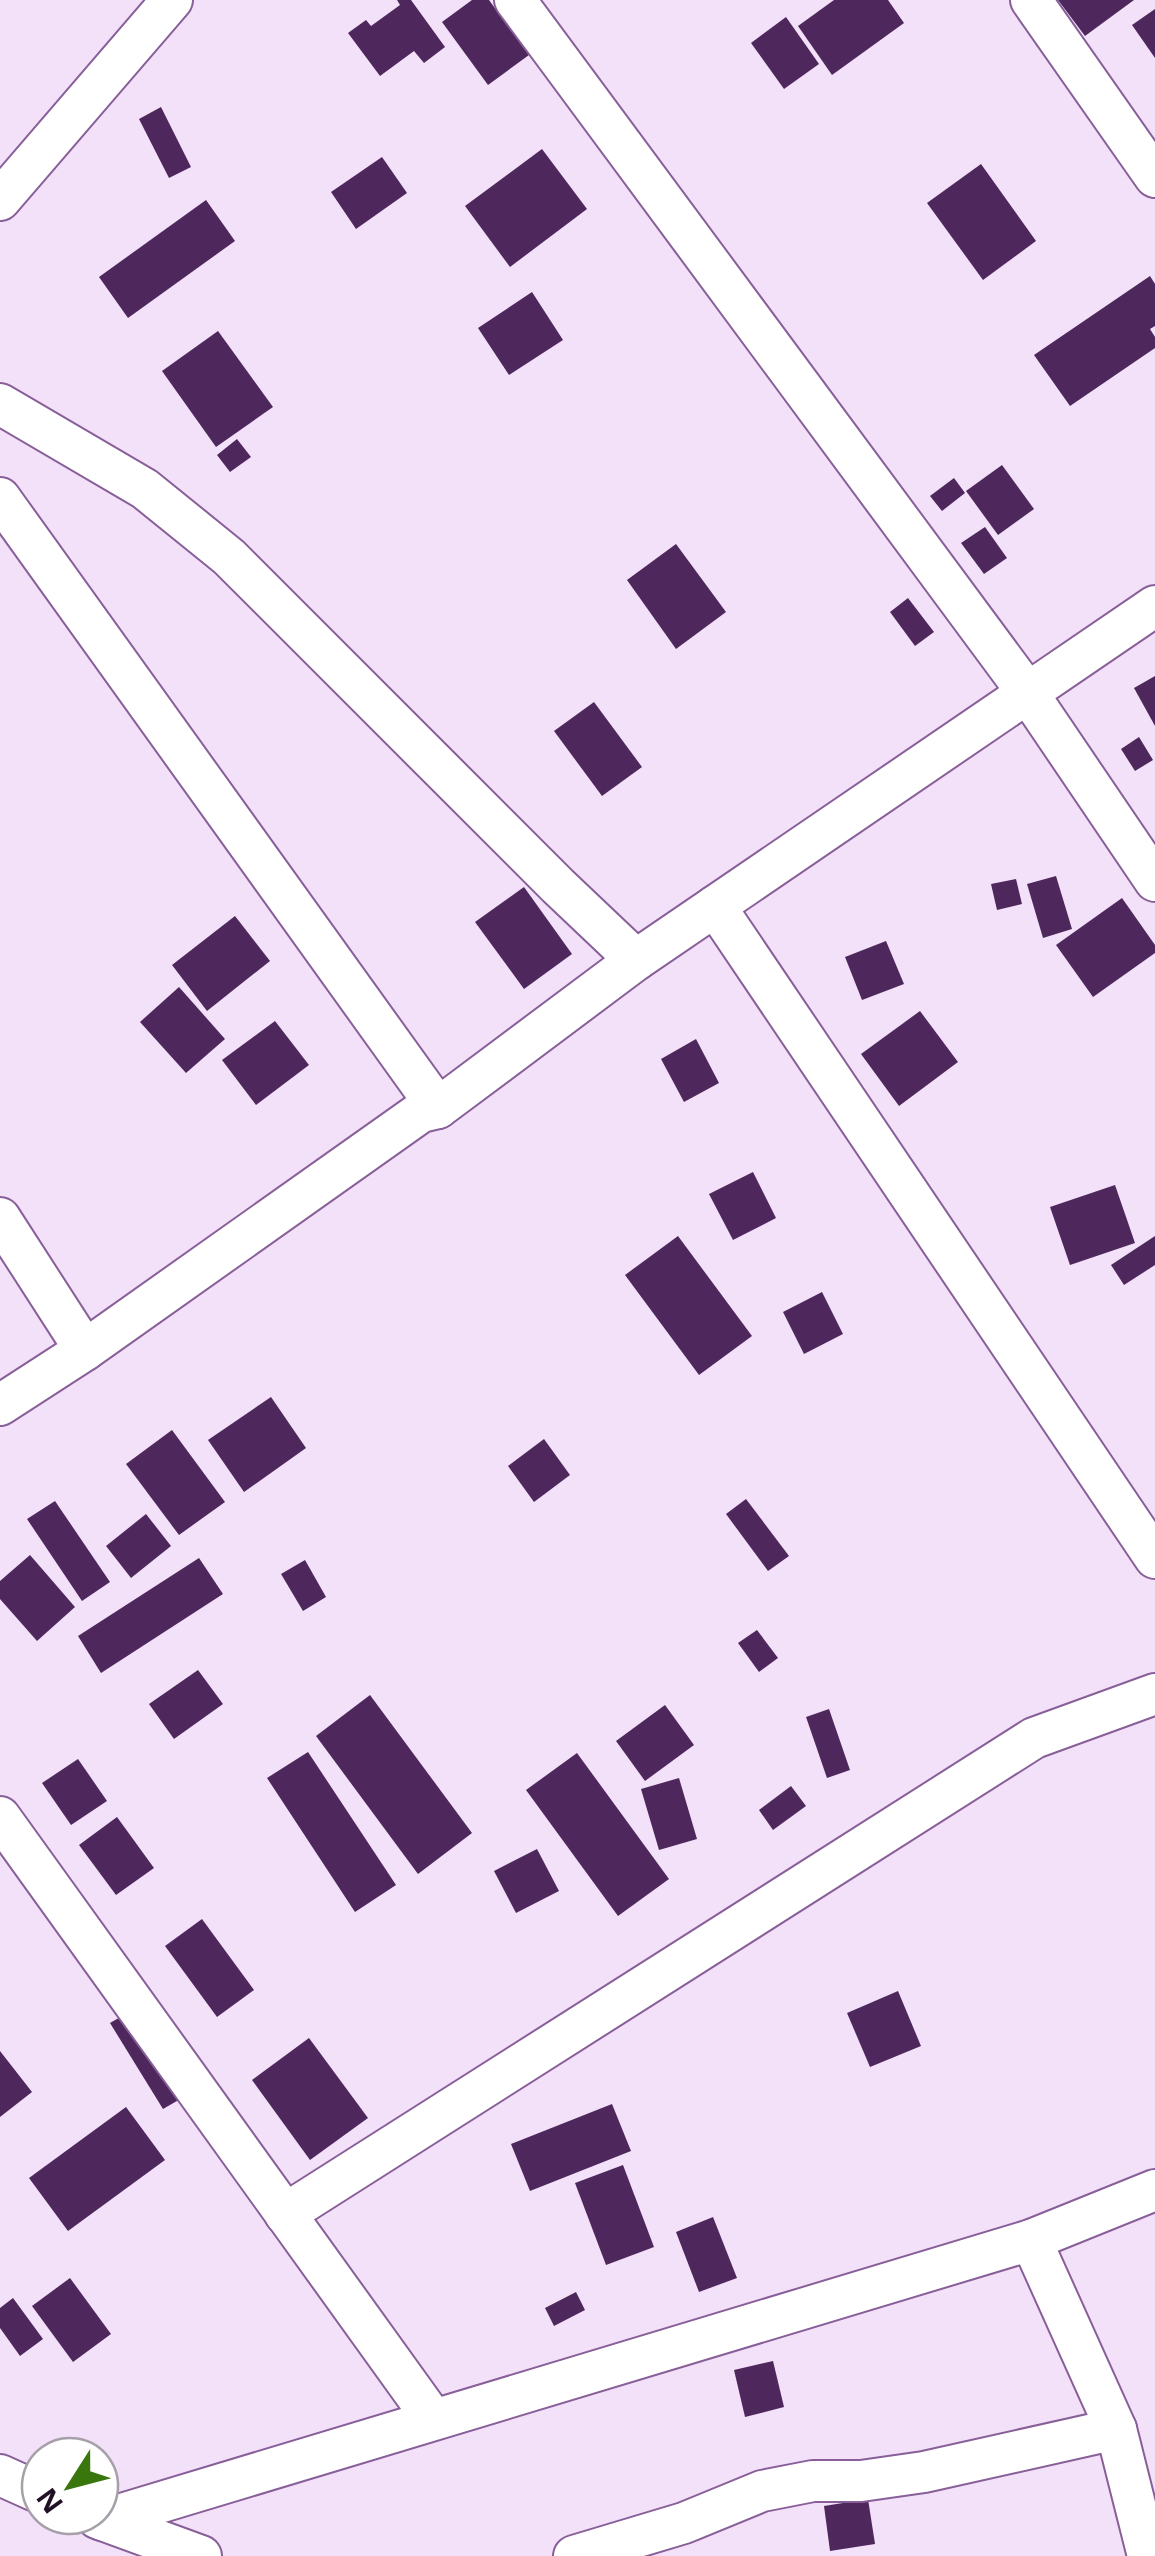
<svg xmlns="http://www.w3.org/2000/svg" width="1155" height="2556" font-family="'Noto Sans',sans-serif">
<rect width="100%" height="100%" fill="#f3e1fa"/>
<!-- building -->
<g fill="#4e285c">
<path d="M 397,0 L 411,0 L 445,47 L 424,63 L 414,51 L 380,76 L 348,33 L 366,20 L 371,26 L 400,5 Z"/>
<path d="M 472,0 L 489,0 L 529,55 L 488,85 L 442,22 Z"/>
<path d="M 834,0 L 888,0 L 904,23 L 832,75 L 798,26 Z"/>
<path d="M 1058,0 L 1134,0 L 1085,36 Z"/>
<path d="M 1155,9 L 1155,58 L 1132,25 Z"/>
<path d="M 786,17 L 819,64 L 784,89 L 751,43 Z"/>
<path d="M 161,107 L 191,167 L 169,178 L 139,119 Z"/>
<path d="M 542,149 L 587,209 L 510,267 L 465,206 Z"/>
<path d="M 382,157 L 407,193 L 356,229 L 331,192 Z"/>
<path d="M 981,164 L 1036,241 L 983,280 L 927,203 Z"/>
<path d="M 206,200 L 235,241 L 128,318 L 99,277 Z"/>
<path d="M 1150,276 L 1155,284 L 1155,326 L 1150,329 L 1155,337 L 1155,348 L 1070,406 L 1034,355 Z"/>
<path d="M 532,292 L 563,340 L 509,375 L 478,328 Z"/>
<path d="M 218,331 L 273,407 L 216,447 L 162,371 Z"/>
<path d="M 237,439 L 251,457 L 230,472 L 217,455 Z"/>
<path d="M 1002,465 L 1034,509 L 998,535 L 966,491 Z"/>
<path d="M 954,478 L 965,493 L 942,511 L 930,496 Z"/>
<path d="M 985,527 L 1007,558 L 984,574 L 961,543 Z"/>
<path d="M 676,544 L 726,612 L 676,649 L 627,580 Z"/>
<path d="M 908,598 L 934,632 L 915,646 L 890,612 Z"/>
<path d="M 1155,676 L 1155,726 L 1134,688 Z"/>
<path d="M 594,702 L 642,767 L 602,796 L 554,731 Z"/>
<path d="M 1139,737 L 1153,760 L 1135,771 L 1121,749 Z"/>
<path d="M 1056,876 L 1072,929 L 1043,938 L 1027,884 Z"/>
<path d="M 1016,879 L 1022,904 L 997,910 L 991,884 Z"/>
<path d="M 524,887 L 572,954 L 524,989 L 475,922 Z"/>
<path d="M 1122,898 L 1155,945 L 1155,953 L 1093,997 L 1056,945 Z"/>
<path d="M 235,916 L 270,961 L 207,1011 L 172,965 Z"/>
<path d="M 886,941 L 904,984 L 862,1000 L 845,957 Z"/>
<path d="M 179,987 L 225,1039 L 186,1073 L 140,1022 Z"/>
<path d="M 920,1011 L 958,1062 L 899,1106 L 861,1054 Z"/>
<path d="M 275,1021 L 309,1065 L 256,1105 L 222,1060 Z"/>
<path d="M 696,1039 L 719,1083 L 684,1102 L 661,1059 Z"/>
<path d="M 753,1172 L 776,1218 L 733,1240 L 709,1194 Z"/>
<path d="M 1115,1185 L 1135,1243 L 1070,1265 L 1050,1207 Z"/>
<path d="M 678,1236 L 752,1336 L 699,1375 L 625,1275 Z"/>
<path d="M 1155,1236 L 1155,1265 L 1124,1285 L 1111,1265 Z"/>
<path d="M 822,1292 L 843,1334 L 804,1354 L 783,1312 Z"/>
<path d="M 271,1397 L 306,1448 L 244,1492 L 208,1440 Z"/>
<path d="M 172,1430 L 225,1502 L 179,1535 L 126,1464 Z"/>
<path d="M 544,1439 L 570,1475 L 534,1502 L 508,1466 Z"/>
<path d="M 746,1499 L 789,1556 L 768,1571 L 726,1514 Z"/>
<path d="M 55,1501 L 110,1582 L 82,1601 L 27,1519 Z"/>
<path d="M 146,1514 L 171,1546 L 131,1578 L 106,1546 Z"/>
<path d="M 30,1555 L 75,1607 L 37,1641 L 0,1599 L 0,1581 Z"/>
<path d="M 199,1558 L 223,1594 L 101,1673 L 78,1636 Z"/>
<path d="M 305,1560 L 326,1597 L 303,1611 L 281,1574 Z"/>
<path d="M 757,1630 L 778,1658 L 759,1672 L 738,1643 Z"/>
<path d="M 198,1670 L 223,1704 L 174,1739 L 149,1704 Z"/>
<path d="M 370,1695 L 472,1833 L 418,1874 L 316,1736 Z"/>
<path d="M 665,1705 L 694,1745 L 645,1781 L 616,1741 Z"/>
<path d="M 829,1709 L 850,1770 L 827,1778 L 806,1717 Z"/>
<path d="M 308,1752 L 396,1885 L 355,1912 L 267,1778 Z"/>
<path d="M 577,1753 L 669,1879 L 618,1916 L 526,1790 Z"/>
<path d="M 78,1759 L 107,1801 L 71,1825 L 42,1783 Z"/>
<path d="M 679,1778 L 697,1839 L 659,1850 L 641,1789 Z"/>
<path d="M 791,1786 L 806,1806 L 773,1830 L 759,1810 Z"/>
<path d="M 117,1817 L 154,1868 L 116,1895 L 79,1845 Z"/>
<path d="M 537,1849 L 559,1891 L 516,1913 L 494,1871 Z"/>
<path d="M 202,1919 L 254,1990 L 217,2017 L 165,1946 Z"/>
<path d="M 898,1991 L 921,2046 L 870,2067 L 847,2013 Z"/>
<path d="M 136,2008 L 189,2094 L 163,2109 L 110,2023 Z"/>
<path d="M 309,2038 L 368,2118 L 310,2160 L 252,2080 Z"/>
<path d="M 0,2051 L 32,2092 L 0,2117 Z"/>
<path d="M 612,2104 L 631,2151 L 530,2191 L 511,2144 Z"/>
<path d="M 126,2107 L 165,2160 L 68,2231 L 29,2178 Z"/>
<path d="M 623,2165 L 654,2247 L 606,2265 L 575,2183 Z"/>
<path d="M 713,2217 L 737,2278 L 699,2292 L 676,2232 Z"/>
<path d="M 70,2278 L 111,2334 L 73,2362 L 32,2306 Z"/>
<path d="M 576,2292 L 585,2310 L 554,2326 L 545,2308 Z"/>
<path d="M 13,2298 L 43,2339 L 20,2356 L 0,2328 L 0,2308 Z"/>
<path d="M 773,2361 L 784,2407 L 745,2417 L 734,2370 Z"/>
<path d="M 868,2499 L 875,2544 L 830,2551 L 824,2506 Z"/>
</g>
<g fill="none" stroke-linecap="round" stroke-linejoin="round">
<!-- minor casing -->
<g stroke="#885f98" stroke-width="44">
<g id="minor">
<path d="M 515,0 L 1027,692 L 1155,881"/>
<path d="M 1031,0 L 1155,177"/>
<path d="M 0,200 L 172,0"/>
<path d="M 0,404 L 145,489 L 229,557 L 558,886 L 636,960"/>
<path d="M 0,498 L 438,1108"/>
<path d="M 715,906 L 1155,1558"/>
<path d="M 0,1218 L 85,1350"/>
<path d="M 0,1405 L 85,1350 L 421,1112 L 438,1108 L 636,960 L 1155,606"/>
<path d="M 0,1817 L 433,2419"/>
<path d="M 285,2214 L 1034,1738 L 1155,1694"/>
<path d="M 1031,2240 L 1116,2429 L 1148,2556"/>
<path d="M 0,2475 L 40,2493"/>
<path d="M 97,2518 L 201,2556"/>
<path d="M 102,2520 L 1031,2240 L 1155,2190"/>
<path d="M 574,2556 L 684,2523 L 762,2491 L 813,2481 L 861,2481 L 924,2472 L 1116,2429"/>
</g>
</g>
<!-- minor -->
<use href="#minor" stroke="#fff" stroke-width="40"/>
</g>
<!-- north arrow -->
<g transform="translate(70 2486) rotate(234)"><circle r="48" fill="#ffffff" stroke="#a6a0a9" stroke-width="2.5"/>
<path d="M0-8L18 38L0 25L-18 38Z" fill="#3a760e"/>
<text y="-15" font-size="28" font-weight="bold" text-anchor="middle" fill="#211127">N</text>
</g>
</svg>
